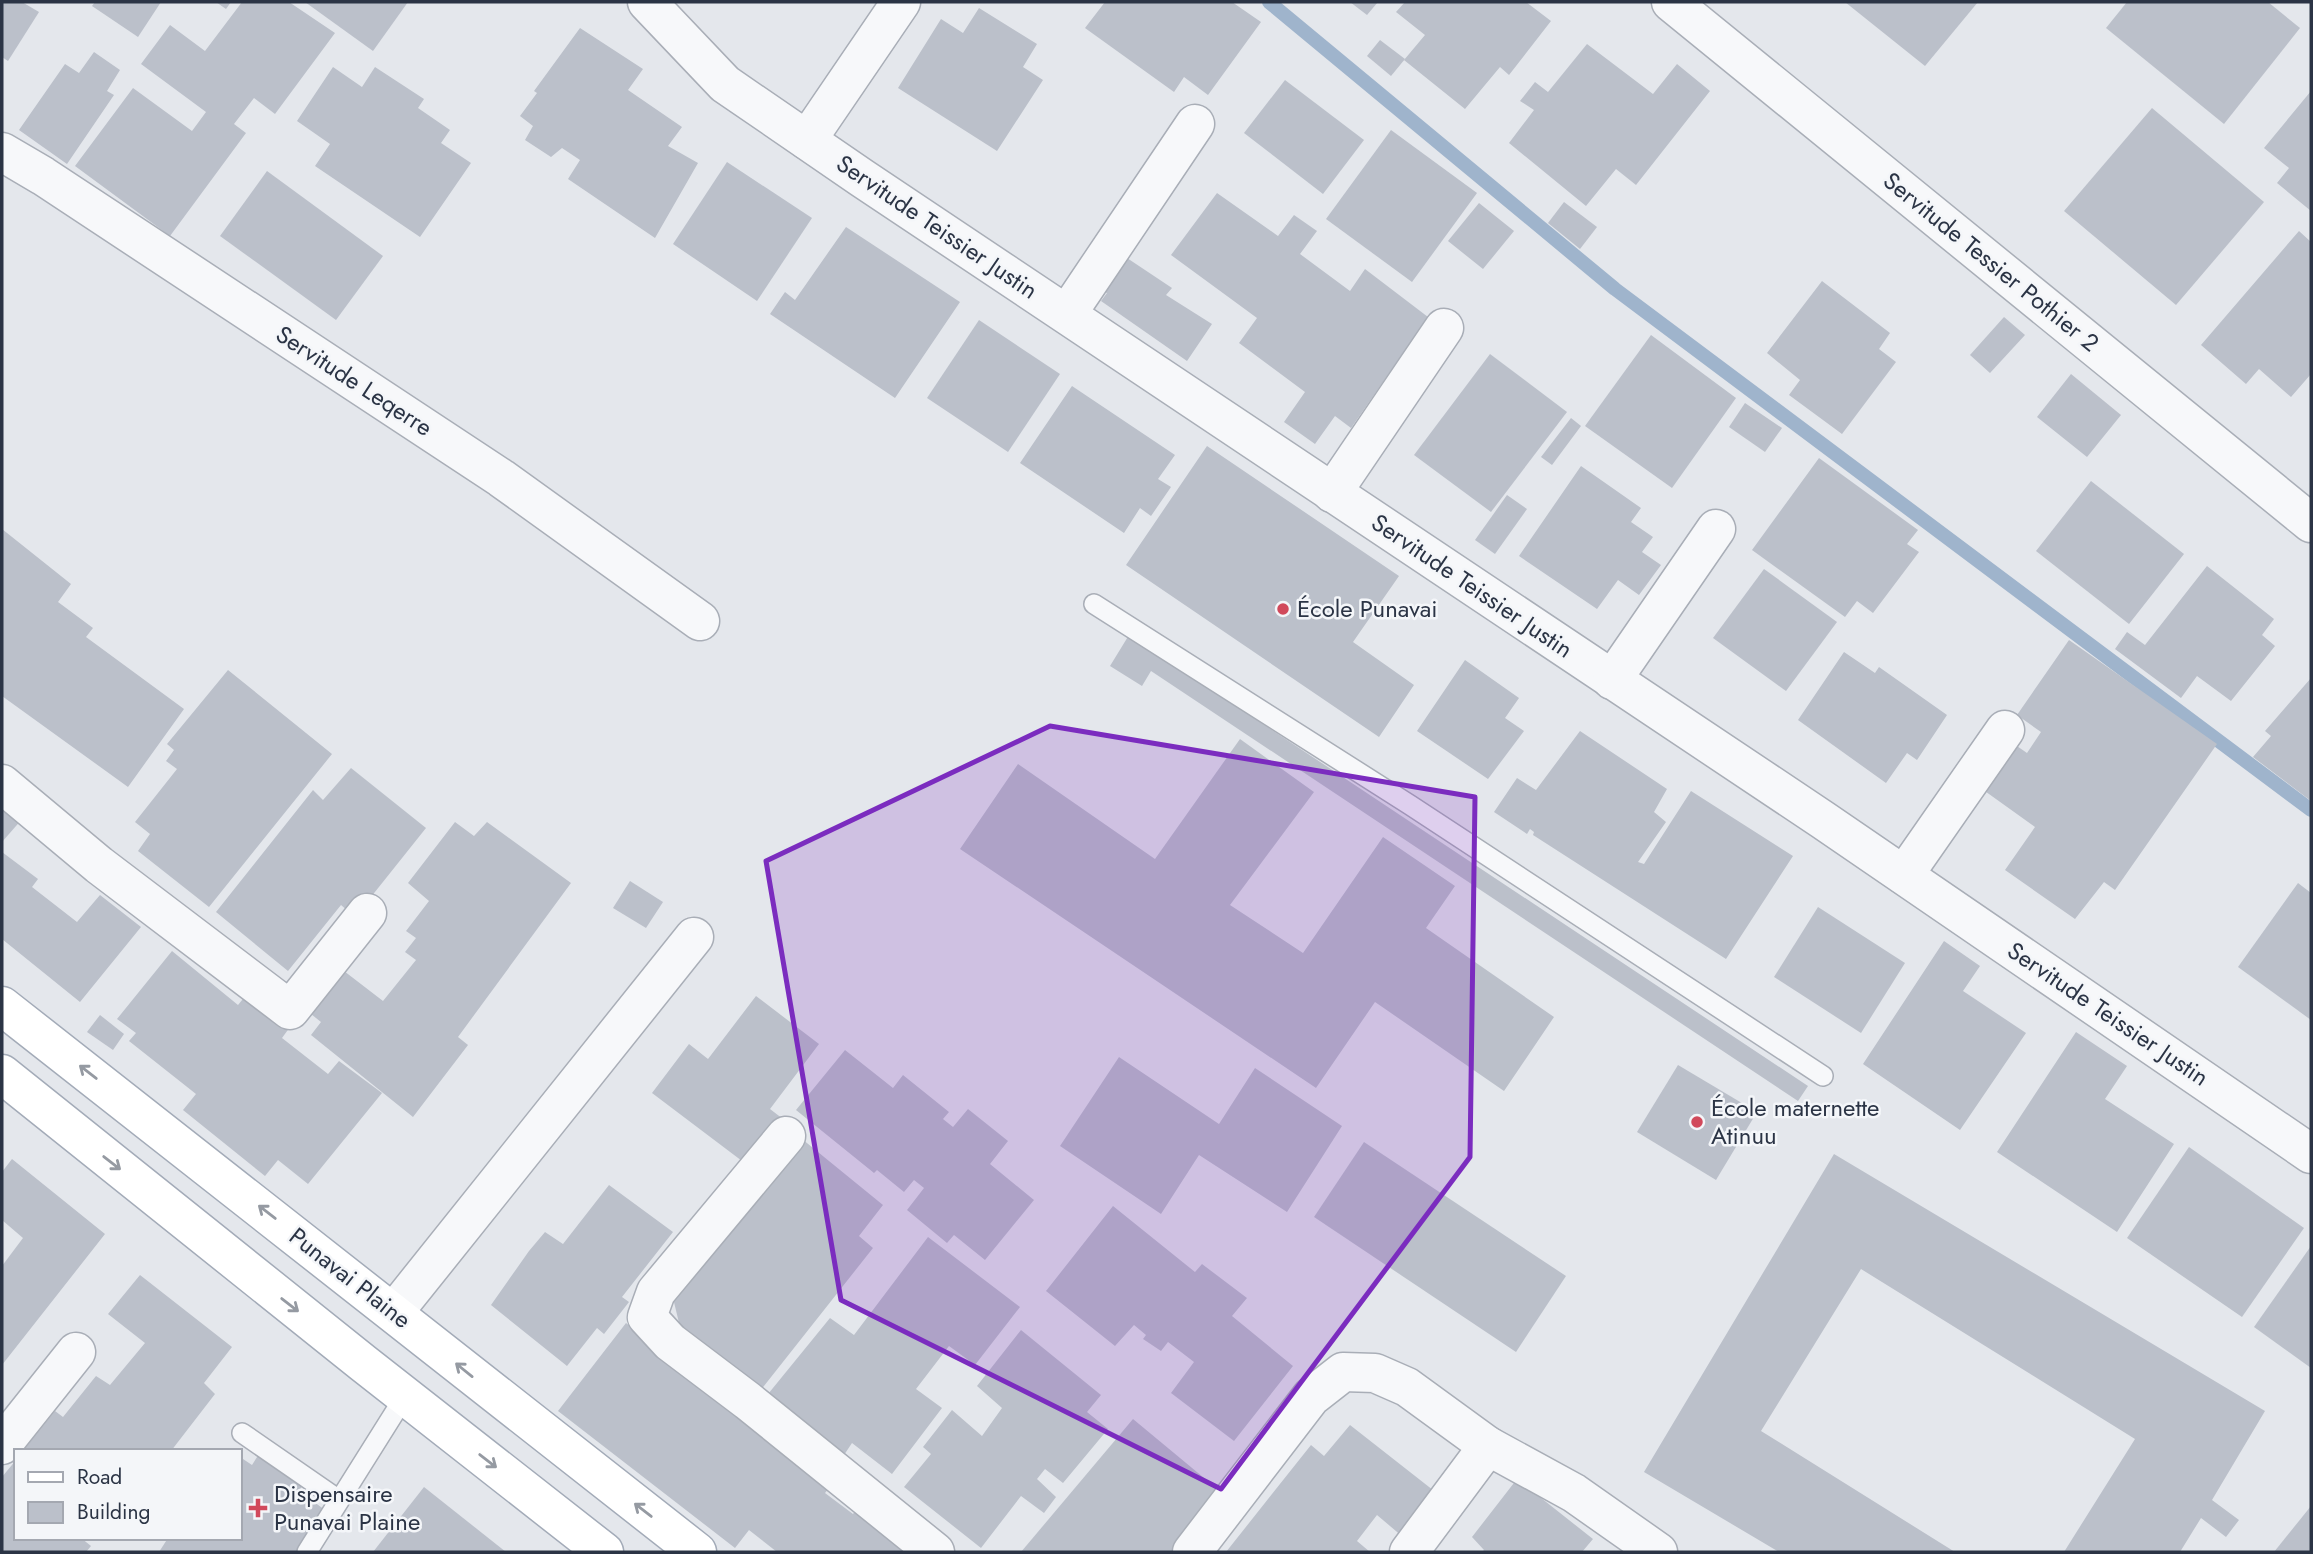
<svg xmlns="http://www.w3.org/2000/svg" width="2313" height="1554" font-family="Jost,sans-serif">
<rect width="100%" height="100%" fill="#e4e7ec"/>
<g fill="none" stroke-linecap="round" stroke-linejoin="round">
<!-- stream -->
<path stroke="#9fb4cc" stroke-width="14" d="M 1269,2 L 1615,289 L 2311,810"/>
</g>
<!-- building -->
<g fill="#bbc0ca">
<path d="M 2,2 L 22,2 L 39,12 L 8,61 L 2,57 Z"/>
<path d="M 95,2 L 161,2 L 138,37 L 92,6 Z"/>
<path d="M 216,2 L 231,2 L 226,9 Z"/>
<path d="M 242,2 L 289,2 L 335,33 L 275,114 L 254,98 L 234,124 L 246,133 L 170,236 L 75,166 L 133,88 L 192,131 L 206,112 L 141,64 L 170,25 L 205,51 Z"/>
<path d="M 305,2 L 408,2 L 373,51 Z"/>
<path d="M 1105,2 L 1232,2 L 1261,22 L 1208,95 L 1184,77 L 1174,92 L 1085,28 Z"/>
<path d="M 1350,2 L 1378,2 L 1367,15 Z"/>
<path d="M 1405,2 L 1526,2 L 1551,21 L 1509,75 L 1500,67 L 1465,109 L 1404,60 L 1425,35 L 1396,12 Z"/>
<path d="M 1845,2 L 1978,2 L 1925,66 Z"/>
<path d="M 2127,2 L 2268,2 L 2300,28 L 2224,124 L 2106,28 Z"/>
<path d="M 979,8 L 1037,44 L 1023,67 L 1043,80 L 997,151 L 898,88 L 941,19 L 963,33 Z"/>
<path d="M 580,28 L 643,69 L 628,90 L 682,127 L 668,146 L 698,163 L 655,238 L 568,179 L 580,160 L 562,148 L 551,157 L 525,140 L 533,126 L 520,116 L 537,93 L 534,91 Z"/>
<path d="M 1380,40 L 1405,59 L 1391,76 L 1367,56 Z"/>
<path d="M 1587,44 L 1653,94 L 1677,64 L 1710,91 L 1636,185 L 1616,169 L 1586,206 L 1509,143 L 1534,110 L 1520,101 L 1535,82 L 1548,92 Z"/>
<path d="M 94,52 L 120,70 L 107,91 L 114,95 L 67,164 L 19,130 L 65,64 L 79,73 Z"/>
<path d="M 333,67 L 362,87 L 375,67 L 424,99 L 418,108 L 450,130 L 441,143 L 471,163 L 420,237 L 315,166 L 330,144 L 297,121 Z"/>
<path d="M 1285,80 L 1364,140 L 1323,194 L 1244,133 Z"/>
<path d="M 2311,91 L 2311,211 L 2277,183 L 2289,168 L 2264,148 Z"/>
<path d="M 2152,108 L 2264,202 L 2176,305 L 2064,211 Z"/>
<path d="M 1391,130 L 1477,193 L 1412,282 L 1326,219 Z"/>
<path d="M 727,162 L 812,218 L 757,301 L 673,244 Z"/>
<path d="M 267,171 L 383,256 L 336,320 L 220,236 Z"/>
<path d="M 1217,193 L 1278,236 L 1294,215 L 1317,231 L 1300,254 L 1350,291 L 1365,269 L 1428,317 L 1351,428 L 1335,416 L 1315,444 L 1284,422 L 1305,392 L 1239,343 L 1257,318 L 1171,255 Z"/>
<path d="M 1564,202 L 1597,227 L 1580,249 L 1548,223 Z"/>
<path d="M 1479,203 L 1514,231 L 1483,269 L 1448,241 Z"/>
<path d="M 846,227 L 960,302 L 895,398 L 770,314 L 785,292 L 795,300 Z"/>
<path d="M 2299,231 L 2311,242 L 2311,374 L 2291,397 L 2259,369 L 2246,384 L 2201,345 Z"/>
<path d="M 1127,258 L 1172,288 L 1166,295 L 1212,324 L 1187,361 L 1101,301 L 1107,293 L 1104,292 Z"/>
<path d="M 1822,281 L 1890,333 L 1879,349 L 1896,362 L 1842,434 L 1789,395 L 1800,380 L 1767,353 Z"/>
<path d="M 2004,317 L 2025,335 L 1990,373 L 1970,355 Z"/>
<path d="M 979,320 L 1060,374 L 1008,452 L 927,398 Z"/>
<path d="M 1651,335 L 1736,398 L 1672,488 L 1585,426 Z"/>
<path d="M 1490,354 L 1567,412 L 1491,512 L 1414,455 Z"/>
<path d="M 2071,374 L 2121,415 L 2087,457 L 2037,417 Z"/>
<path d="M 1072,386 L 1175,455 L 1158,479 L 1171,487 L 1151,516 L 1140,508 L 1124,533 L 1020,463 Z"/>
<path d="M 1745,403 L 1782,428 L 1765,452 L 1729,427 Z"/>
<path d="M 1571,418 L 1581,426 L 1552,465 L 1541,457 Z"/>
<path d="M 1207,446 L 1399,576 L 1353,642 L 1414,685 L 1379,737 L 1126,565 Z"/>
<path d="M 1819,458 L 1918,530 L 1907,544 L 1919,552 L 1873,613 L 1857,601 L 1845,617 L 1752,550 Z"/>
<path d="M 1581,466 L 1641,508 L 1631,522 L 1653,537 L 1642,552 L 1661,565 L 1639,595 L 1618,580 L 1597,609 L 1519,556 Z"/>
<path d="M 2091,481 L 2184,554 L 2129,624 L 2036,551 Z"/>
<path d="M 1507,495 L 1527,509 L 1495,554 L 1475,540 Z"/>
<path d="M 2,529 L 71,584 L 58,602 L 93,628 L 86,637 L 184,709 L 128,787 L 2,696 Z"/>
<path d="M 2207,566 L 2274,619 L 2262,635 L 2275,646 L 2231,701 L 2197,676 L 2181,698 L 2115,649 L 2127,632 L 2145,645 Z"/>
<path d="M 1764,569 L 1837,622 L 1786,691 L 1713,638 Z"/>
<path d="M 1129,635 L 1808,1086 L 1798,1101 L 1151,671 L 1142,686 L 1110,666 Z"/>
<path d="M 2069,640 L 2217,744 L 2115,890 L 2104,882 L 2075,919 L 2005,870 L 2035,827 L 1982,789 L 2014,744 L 2027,753 L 2041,732 L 2017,715 Z"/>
<path d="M 1844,652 L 1875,673 L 1879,667 L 1947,715 L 1917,760 L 1907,753 L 1886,783 L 1798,720 Z"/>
<path d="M 1465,660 L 1519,698 L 1505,718 L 1524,731 L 1488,779 L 1417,731 Z"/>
<path d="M 228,670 L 332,754 L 209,907 L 138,851 L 150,834 L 135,822 L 177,769 L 166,761 L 174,750 L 167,744 Z"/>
<path d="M 2311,678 L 2311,801 L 2253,757 L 2271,736 L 2265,731 Z"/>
<path d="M 1580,731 L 1667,789 L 1654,812 L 1666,822 L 1638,862 L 1644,864 L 1691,791 L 1793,856 L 1726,959 L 1533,835 L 1534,832 L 1530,829 L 1527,834 L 1494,812 L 1517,778 L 1536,790 Z"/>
<path d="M 1240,739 L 1314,792 L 1230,905 L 1303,953 L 1383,837 L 1455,886 L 1426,928 L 1554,1017 L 1504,1091 L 1375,1002 L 1316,1088 L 960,849 L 1018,764 L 1155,859 Z"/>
<path d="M 351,768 L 426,828 L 355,917 L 341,905 L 288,971 L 216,912 L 313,790 L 323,800 Z"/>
<path d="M 2,801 L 23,818 L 2,842 Z"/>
<path d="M 455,822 L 474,836 L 487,822 L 571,883 L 458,1037 L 468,1045 L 413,1117 L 311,1035 L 321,1022 L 311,1014 L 344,971 L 383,1001 L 416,960 L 405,952 L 416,938 L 406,931 L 429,901 L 408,883 Z"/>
<path d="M 2,852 L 38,879 L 32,887 L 77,922 L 100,895 L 141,927 L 80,1002 L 2,939 Z"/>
<path d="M 630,881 L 663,902 L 646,928 L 613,908 Z"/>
<path d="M 2298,883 L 2311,893 L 2311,1020 L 2238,967 Z"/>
<path d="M 1818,907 L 1905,963 L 1861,1033 L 1774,977 Z"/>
<path d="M 1944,941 L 1980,966 L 1963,991 L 2026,1033 L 1960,1130 L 1863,1064 Z"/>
<path d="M 172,951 L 238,1005 L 247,994 L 290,1027 L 282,1038 L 328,1074 L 339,1061 L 382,1093 L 308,1184 L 278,1160 L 265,1176 L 183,1110 L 196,1094 L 129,1041 L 136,1033 L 117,1019 Z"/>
<path d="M 756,996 L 819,1044 L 770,1109 L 783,1119 L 746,1164 L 652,1093 L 689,1044 L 708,1059 Z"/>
<path d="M 100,1015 L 124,1034 L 113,1050 L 87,1032 Z"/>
<path d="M 2076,1032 L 2127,1066 L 2105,1099 L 2174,1144 L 2117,1232 L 1997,1152 Z"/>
<path d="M 845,1050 L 893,1088 L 903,1075 L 949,1112 L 943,1119 L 953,1127 L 968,1109 L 1008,1141 L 990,1164 L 1034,1200 L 985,1260 L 954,1235 L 947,1243 L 907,1210 L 924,1188 L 914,1180 L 904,1192 L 877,1170 L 874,1173 L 796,1110 Z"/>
<path d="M 1119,1057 L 1219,1124 L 1255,1068 L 1342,1126 L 1287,1212 L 1199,1155 L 1161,1214 L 1060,1146 Z"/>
<path d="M 1678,1065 L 1757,1112 L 1716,1180 L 1637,1132 Z"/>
<path d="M 802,1139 L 883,1205 L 859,1236 L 873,1248 L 760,1391 L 680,1327 L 673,1298 Z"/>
<path d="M 1364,1142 L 1566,1276 L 1516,1352 L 1314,1217 Z"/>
<path d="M 2189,1147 L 2304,1228 L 2242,1317 L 2127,1238 Z"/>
<path d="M 1834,1154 L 2265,1411 L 2212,1500 L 2239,1520 L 2226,1537 L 2201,1518 L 2180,1552 L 2064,1552 L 2135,1439 L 1861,1269 L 1761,1431 L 1955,1552 L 1779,1552 L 1644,1472 Z"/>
<path d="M 12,1159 L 105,1234 L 2,1365 L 2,1266 L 23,1238 L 2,1220 L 2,1172 Z"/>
<path d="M 609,1185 L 673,1232 L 622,1297 L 629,1302 L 604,1334 L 597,1328 L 567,1366 L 491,1305 L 529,1251 L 545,1232 L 563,1244 Z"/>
<path d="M 1113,1206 L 1195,1272 L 1202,1264 L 1247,1298 L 1232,1316 L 1293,1366 L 1234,1441 L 1171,1393 L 1194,1362 L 1168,1342 L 1161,1351 L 1143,1339 L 1146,1335 L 1134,1325 L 1115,1346 L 1046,1291 Z"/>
<path d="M 928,1237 L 1020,1307 L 975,1365 L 949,1346 L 916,1389 L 942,1408 L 892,1474 L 852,1443 L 840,1461 L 764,1399 L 830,1318 L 854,1335 Z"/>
<path d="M 2311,1246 L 2311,1368 L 2254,1327 Z"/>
<path d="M 140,1275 L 232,1347 L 204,1383 L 215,1394 L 171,1451 L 23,1451 L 55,1411 L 63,1417 L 96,1376 L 110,1385 L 145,1343 L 108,1314 Z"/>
<path d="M 626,1323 L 833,1483 L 825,1493 L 853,1514 L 859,1506 L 911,1552 L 777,1552 L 749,1530 L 735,1548 L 558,1411 Z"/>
<path d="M 1021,1330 L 1101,1395 L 1087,1412 L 1108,1429 L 1063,1483 L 1045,1469 L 1037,1479 L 1056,1497 L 1044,1513 L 1021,1496 L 981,1548 L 904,1487 L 931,1454 L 923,1447 L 952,1410 L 982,1436 L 1002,1408 L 977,1386 Z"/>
<path d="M 1133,1419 L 1221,1492 L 1171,1552 L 1021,1552 Z"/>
<path d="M 1350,1425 L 1438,1494 L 1403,1537 L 1377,1515 L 1357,1541 L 1370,1552 L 1226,1552 L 1311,1445 L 1324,1456 Z"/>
<path d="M 259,1454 L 304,1483 L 299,1491 L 325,1510 L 297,1552 L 159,1552 L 168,1538 L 240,1538 L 240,1457 L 252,1465 Z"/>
<path d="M 16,1460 L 16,1538 L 81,1538 L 91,1546 L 86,1552 L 2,1552 L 2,1477 Z"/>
<path d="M 1517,1479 L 1593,1539 L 1582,1552 L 1482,1552 L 1484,1550 L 1472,1537 Z"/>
<path d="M 424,1487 L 506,1552 L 373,1552 Z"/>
<path d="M 2311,1506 L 2311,1552 L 2274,1552 Z"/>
</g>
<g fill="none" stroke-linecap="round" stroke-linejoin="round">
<!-- service casing -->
<g stroke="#a9aeb7" stroke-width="22">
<g id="service">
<path d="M 1094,604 L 1410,805 L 1823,1076"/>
<path d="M 242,1433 L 339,1500"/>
<path d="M 307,1552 L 405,1396"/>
</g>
</g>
<!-- minor casing -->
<g stroke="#a9aeb7" stroke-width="41">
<g id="minor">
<path d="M 647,2 L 725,84 L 862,178 L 1823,820 L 2311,1154"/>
<path d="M 1671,2 L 2311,523"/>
<path d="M 807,140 L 901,2"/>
<path d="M 2,152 L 43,176 L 501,478 L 700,621"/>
<path d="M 1067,314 L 1195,124"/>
<path d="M 1332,493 L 1444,328"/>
<path d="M 1612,680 L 1716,529"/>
<path d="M 2,784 L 99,865 L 290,1010 L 367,913"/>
<path d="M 1904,875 L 2005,730"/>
<path d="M 786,1136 L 656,1292 L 647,1317 L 670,1342 L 748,1401 L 935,1552"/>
<path d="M 394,1312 L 694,937"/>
<path d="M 2,1445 L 76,1352"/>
<path d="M 1192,1552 L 1311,1397 L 1343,1372 L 1375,1373 L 1407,1387 L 1488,1446 L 1574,1493 L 1658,1552"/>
<path d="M 1409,1552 L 1488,1446"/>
</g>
</g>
<!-- primary casing -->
<g stroke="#a3abb8" stroke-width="41">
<g id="primary">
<path d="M 2,1006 L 697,1552"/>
<path d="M 2,1074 L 363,1363 L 604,1552"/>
</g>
</g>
<!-- service -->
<use href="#service" stroke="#f7f8fa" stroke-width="19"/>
<!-- minor -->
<use href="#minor" stroke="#f7f8fa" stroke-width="38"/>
<!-- primary -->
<use href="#primary" stroke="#fff" stroke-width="38"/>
</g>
<!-- one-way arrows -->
<defs><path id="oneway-shaft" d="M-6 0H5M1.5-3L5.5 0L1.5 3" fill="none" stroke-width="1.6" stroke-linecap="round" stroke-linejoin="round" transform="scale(1.75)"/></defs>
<g stroke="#959aa2">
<use href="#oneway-shaft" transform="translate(88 1072) rotate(-142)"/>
<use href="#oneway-shaft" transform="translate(112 1163) rotate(38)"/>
<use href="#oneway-shaft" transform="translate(267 1212) rotate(-142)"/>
<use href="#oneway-shaft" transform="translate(290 1305) rotate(38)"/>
<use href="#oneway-shaft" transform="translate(464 1370) rotate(-141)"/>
<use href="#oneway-shaft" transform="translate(488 1461) rotate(38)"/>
<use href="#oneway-shaft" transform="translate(643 1510) rotate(-142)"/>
</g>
<!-- marked area -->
<path fill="#7b2cbf" fill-opacity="0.2" stroke="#7b2cbf" stroke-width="5" stroke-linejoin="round" d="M 1050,726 L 1475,797 L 1470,1157 L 1221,1489 L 841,1300 L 766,861 Z"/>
<!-- markers -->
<g fill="#d1495b" stroke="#f4f6f9" stroke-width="2.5">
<circle cx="1283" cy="609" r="7"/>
<circle cx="1697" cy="1122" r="7"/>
<path d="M254.5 1497.5h7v7h7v7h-7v7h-7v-7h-7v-7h7z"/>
</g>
<g text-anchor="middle" stroke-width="5" stroke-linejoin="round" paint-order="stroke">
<!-- street labels -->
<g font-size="24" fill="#2b3445" stroke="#f4f6f9">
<text transform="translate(937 227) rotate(34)" y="8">Servitude Teissier Justin</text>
<text transform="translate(1991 262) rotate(39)" y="8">Servitude Tessier Pothier 2</text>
<text transform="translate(354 381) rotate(33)" y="8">Servitude Leqerre</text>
<text transform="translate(1472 586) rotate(34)" y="8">Servitude Teissier Justin</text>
<text transform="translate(2108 1014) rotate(34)" y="8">Servitude Teissier Justin</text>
<text transform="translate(350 1278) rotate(38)" y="8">Punavai Plaine</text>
</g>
<!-- poi labels -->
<g font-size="24" fill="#2b3445" stroke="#f4f6f9" text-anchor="start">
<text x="1297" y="617">École Punavai</text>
<text x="1711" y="1116">École maternette<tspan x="1711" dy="28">Atinuu</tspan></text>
<text x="274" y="1502">Dispensaire<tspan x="274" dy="28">Punavai Plaine</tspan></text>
</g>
</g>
<!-- border -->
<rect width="2313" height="1554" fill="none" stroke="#2b3445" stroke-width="7"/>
<!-- legend -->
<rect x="14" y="1449" width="228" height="91" fill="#f4f6f9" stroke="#a4a8b1" stroke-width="2"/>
<rect x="28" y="1472" width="35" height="10" fill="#ffffff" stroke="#a4a8b1" stroke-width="2"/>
<text x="77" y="1484" font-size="21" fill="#2b3445">Road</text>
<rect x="28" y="1502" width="35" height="21" fill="#bbc0ca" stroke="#a4a8b1" stroke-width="2"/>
<text x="77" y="1519" font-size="21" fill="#2b3445">Building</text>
</svg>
